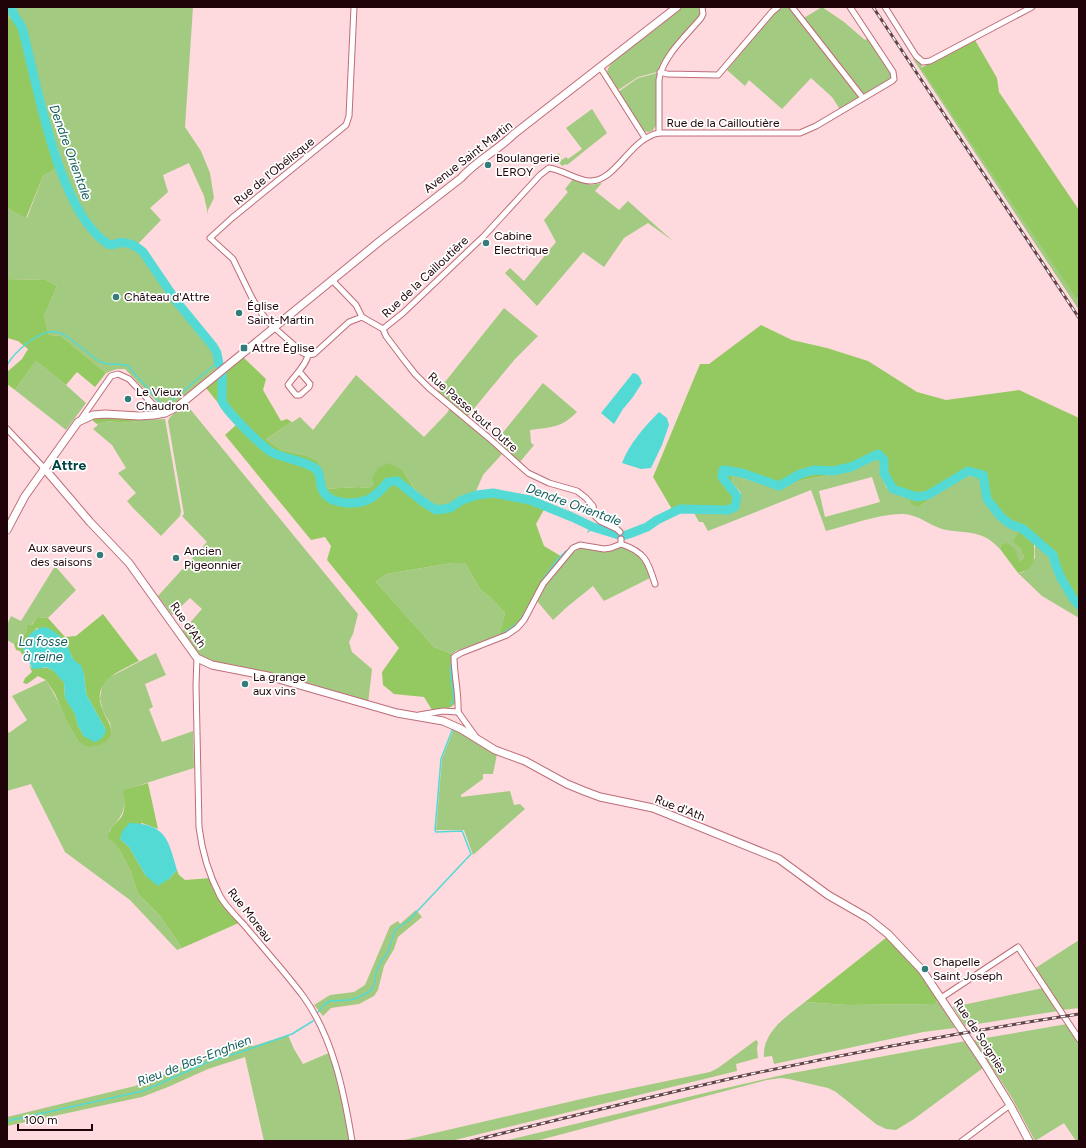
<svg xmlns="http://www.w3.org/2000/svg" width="1086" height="1148" font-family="Figtree,sans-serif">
<rect width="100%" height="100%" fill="#fed9dd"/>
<!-- green -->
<g fill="#a3ca81" fill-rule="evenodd">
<path d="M 7,7 L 193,7 L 185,127 L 201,151 L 210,173 L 214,198 L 208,210 L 208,214 L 204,196 L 189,163 L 163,175 L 168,192 L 150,208 L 161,220 L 136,246 L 143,252 L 177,302 L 213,346 L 217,353 L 220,366 L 173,405 L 165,409 L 163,408 L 125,369 L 117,369 L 106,373 L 61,336 L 49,335 L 44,316 L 57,286 L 46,280 L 7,279 L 7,208 L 27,218 L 43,176 L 60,166 L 39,100 L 23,30 L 16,19 L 7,18 Z"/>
<path d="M 681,7 L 700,7 L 701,15 L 663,61 L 657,72 L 638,77 L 617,91 C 606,72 602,74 617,57 Z"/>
<path d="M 784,7 L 792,7 L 802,19 L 822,7 L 844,22 L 865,40 L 870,37 L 894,79 L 841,111 L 832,97 L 811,78 L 782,109 L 749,80 L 745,86 L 727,70 L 774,13 Z"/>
<path d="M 915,58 L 921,64 L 922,68 L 1079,301 L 1079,310 L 913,59 Z"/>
<path d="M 657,73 L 656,126 L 652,131 L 648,132 L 643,131 L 618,92 L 638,78 Z"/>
<path d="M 592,109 L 607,133 L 567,165 L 566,164 L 562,166 L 554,157 L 559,153 L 562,160 L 566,157 L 568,159 L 582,149 L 566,128 Z"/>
<path d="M 573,179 L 591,185 L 602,183 L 595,191 L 619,210 L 628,201 L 673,241 L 648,223 L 624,238 L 604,267 L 583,252 L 537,306 L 505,273 L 510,268 L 524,281 L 556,242 L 544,220 L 568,192 L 565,189 Z"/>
<path d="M 504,308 L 538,336 L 515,359 L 467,417 L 437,392 Z"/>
<path d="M 36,361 L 66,385 L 86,403 L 66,430 L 15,390 Z"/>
<path d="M 356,375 L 424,437 L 447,413 L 450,408 L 488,440 L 502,454 L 483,475 L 476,491 L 449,507 L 435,509 L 424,500 L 417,491 L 416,491 L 403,471 L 369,488 L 358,487 L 322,489 L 320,474 L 304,455 L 281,450 L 266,439 L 300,417 L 313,430 Z"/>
<path d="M 543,383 L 577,412 C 561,428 552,427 530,430 L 531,443 L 534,445 L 520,462 L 496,441 Z"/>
<path d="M 186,404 L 358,614 L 353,634 L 349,642 L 352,652 L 372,669 L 368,704 L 197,658 L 180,634 L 202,609 L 190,598 L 172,615 L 158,596 L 207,542 L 182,516 L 184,514 L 168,421 L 170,417 Z"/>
<path d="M 165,419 L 181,511 L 180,516 L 161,536 L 135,510 L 127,501 L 136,493 L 118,473 L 126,468 L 112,445 L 93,429 L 98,425 L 97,424 L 109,421 L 120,423 L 138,421 L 139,420 Z"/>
<path d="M 875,459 L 878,461 L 886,487 L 891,492 L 909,497 L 919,507 L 957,480 L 973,475 L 979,479 L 1003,517 L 1026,529 L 1020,547 L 1024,558 L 1019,561 L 1001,545 L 1000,549 C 982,530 971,534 947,530 C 934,528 923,518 910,515 C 890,510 847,526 826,531 L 811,490 L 708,531 L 703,522 L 699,522 L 694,513 L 681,513 L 679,509 L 728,512 L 741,493 L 731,481 L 733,476 L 777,488 L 803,480 L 851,471 ZM 872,477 L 880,502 L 825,517 L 819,491 Z"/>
<path d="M 1038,544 L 1051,555 L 1059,576 L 1059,583 L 1069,599 L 1079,606 L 1079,618 L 1042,596 L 1018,573 L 1024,572 L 1035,558 L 1035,546 Z"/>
<path d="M 623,546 L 643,553 L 654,576 L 604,601 L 593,586 L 567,607 L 553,620 L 537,601 L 544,587 L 567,559 L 572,553 L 583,547 C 601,552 606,553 623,546 Z"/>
<path d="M 452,563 L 465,563 L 480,589 L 490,597 L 505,613 L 501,627 L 501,635 L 456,651 L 452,654 L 434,647 L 376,582 L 386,574 Z"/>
<path d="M 55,566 L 76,590 L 48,618 L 37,617 L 21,640 L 15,642 L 14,644 L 7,640 L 7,625 L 11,616 L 21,621 Z"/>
<path d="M 156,653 L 166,675 L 145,684 L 153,707 L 149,709 L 162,742 L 193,731 L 194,768 L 124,790 C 125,813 124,813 109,831 L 130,870 L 138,894 L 160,916 L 182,948 L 177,950 L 130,900 L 65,852 L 31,784 L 7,791 L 7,730 L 9,733 L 27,720 L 12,696 L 46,680 C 58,700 68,722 79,742 C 94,745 102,748 112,734 L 110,723 L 103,711 L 100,699 L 102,685 L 110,677 Z"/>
<path d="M 454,728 L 497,754 L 493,774 L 483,774 L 483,779 L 461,795 L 461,797 L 510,791 L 514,805 L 520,804 L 525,809 L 473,855 L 464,830 L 436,830 L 442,759 Z"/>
<path d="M 416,910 L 422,917 L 398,937 L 394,949 L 384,966 L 378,990 L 374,996 L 359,1004 L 331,1008 L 323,1016 L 314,1005 L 330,995 L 354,992 L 365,985 L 390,926 L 398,921 L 400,924 Z"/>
<path d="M 1079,940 L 1079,1008 L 1062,1010 L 1034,969 Z"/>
<path d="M 1043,988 L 1058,1011 L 965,1026 L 953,1007 Z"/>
<path d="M 938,999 L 955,1028 L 923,1032 L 774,1064 L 772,1056 L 764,1057 C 762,1032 787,1016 805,1002 L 847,1005 L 935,1004 Z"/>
<path d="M 1067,1024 L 1079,1042 L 1079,1141 L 1076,1141 L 1064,1123 L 1035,1141 L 1012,1098 L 974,1040 Z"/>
<path d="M 288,1035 L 294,1049 L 303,1064 L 331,1052 L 337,1071 L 350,1141 L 264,1141 L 245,1057 L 208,1069 L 168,1087 L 142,1097 L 7,1126 L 7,1117 L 135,1086 L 154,1079 L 209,1055 L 245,1045 L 253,1046 Z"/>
<path d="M 756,1040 L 758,1042 L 757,1048 L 758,1058 L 736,1064 L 737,1071 L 451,1141 L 400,1141 L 590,1097 L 710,1072 L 718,1068 Z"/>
<path d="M 966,1041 L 983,1068 L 914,1119 L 896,1130 L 886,1129 L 876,1124 L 836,1092 L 828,1088 L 789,1079 L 781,1078 L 767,1080 L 536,1141 L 504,1141 L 713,1091 L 787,1074 Z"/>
</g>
<!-- forest -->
<g fill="#94c962">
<path d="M 7,18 L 16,19 L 23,30 L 39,100 L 60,166 L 43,176 L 26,218 L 7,208 Z"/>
<path d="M 975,40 L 997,78 L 999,92 L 1079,210 L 1079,297 L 1077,299 L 921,68 Z"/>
<path d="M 7,279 L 46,280 L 57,286 L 44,316 L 49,335 L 61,336 L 106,373 L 95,387 L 77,372 L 66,385 L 36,361 L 15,390 L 7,384 L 7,372 L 22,359 L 28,349 L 18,341 L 7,338 Z"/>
<path d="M 761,325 L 792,340 L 827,348 L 868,361 L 917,392 L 946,400 L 1019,390 L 1079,418 L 1079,606 L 1069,599 L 1059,583 L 1060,576 L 1053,555 L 1041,545 L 1034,536 C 1033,552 1040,569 1018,573 L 1000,549 L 1001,545 L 1007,543 L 1015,549 L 1019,561 L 1024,558 L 1020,547 L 1013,542 L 1018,533 L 1025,528 L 1003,517 L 979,480 L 973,475 L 957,480 L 919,507 L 911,504 L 909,497 L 891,491 L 886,486 L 878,461 L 875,459 L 851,471 L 803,480 L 777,488 L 733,476 L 731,481 C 741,493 748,505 728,512 L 679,509 L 673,511 L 653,477 L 700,364 L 709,364 Z"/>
<path d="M 243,357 L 266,379 L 263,390 L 281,421 L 287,419 L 292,422 L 266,439 L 281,450 L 304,455 L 317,461 L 322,489 L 358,487 L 369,488 L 374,485 L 372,478 L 378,468 L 389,463 L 403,471 L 422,501 L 436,510 C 441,509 447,509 451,507 C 460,503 465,498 476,495 C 495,490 528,499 546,506 L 536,524 L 544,546 L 564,558 L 551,573 L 524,620 L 501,638 L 501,627 L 505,613 L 490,597 L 480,589 L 465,563 L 452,563 L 386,574 L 376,582 L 434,647 L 452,654 L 452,668 L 457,701 C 451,710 442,710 432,710 L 424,697 L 394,694 L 383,685 L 382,672 L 399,648 L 327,560 L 331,546 L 325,537 L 311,540 L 225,435 L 236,425 L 206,388 Z"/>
<path d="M 106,416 L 139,420 L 138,421 L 120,423 L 109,421 L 97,424 L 93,421 L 93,418 Z"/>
<path d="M 103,614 L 139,661 C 118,672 90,681 103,711 C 108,722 110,722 112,734 L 107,741 L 99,745 L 89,747 L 79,742 L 66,719 L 55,694 L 46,680 L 38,676 L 27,684 L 23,683 L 25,678 L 32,672 L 29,665 L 32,668 L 48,668 L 56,672 L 64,682 L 65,698 L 75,713 L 78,726 L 83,734 L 106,730 L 86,694 L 84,675 L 74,661 L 66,645 L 37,628 L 22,644 L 27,659 L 26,660 L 20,651 L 16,650 L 14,644 L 15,642 L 21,640 L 27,631 L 27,625 L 32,625 L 37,617 L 48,618 L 65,637 L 76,636 Z"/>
<path d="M 148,783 L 158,829 L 142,823 L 120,839 L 129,847 L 146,876 L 169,879 L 177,870 L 179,875 L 185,880 L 211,878 L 221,897 L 241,922 L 182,948 L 160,916 L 138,894 L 130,870 L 121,853 L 115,843 L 108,838 C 109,826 116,825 122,816 C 126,808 124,798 123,790 Z"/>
<path d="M 887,937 L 921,972 L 938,999 L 935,1004 L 847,1005 L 805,1002 Z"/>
</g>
<!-- water -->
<g fill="#54dad5">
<path d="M 633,373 C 639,374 640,377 642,383 L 633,397 L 623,409 L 614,424 L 601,413 Z"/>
<path d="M 659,412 L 667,418 L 669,425 L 662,445 L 651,468 L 641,469 L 622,463 C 629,444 645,426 659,412 Z"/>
<path d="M 45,627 C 53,629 63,638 67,645 C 72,655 70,659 81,665 L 84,675 L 86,694 L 106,730 C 104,737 101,740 94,742 L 82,735 L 83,734 L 78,726 L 75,714 L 65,698 L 64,682 C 57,677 57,671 48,668 C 42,666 38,671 32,668 L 23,650 L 22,644 C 29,635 34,628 45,627 Z"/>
<path d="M 129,823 C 166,824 168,839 177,870 L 169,879 L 158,886 L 146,876 L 129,847 L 120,839 L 122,832 Z"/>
</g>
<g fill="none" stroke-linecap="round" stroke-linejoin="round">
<!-- stream -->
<g stroke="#54dad5" stroke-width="1.5">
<path d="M 7,365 C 12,356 22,347 30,341 C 36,337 48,330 56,332 C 69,334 87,355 101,362 C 111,367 120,362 128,366 L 161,404 L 166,405 L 219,361"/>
<path d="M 588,532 L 593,527"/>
<path d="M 541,582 L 558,559 L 566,551"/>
<path d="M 501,635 L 519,622 L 526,611"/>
<path d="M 450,704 L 454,700 L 450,670 L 452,657"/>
<path d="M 318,1012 L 325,1004 L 330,1001 L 350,1000 L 360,997 L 370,991 L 374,986 L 376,973 L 381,961 L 387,954 L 395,930 L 409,920 L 471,854 L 463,833 L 462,831 L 436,832 L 435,830 L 441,759 L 453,728"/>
<path d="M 7,1121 L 143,1091 L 210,1061 L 241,1052 L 292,1034 L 313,1021"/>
</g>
<!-- river -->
<g stroke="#54dad5" stroke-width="9">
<path d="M 12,7 C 12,17 21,22 23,31 C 38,88 58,211 108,244 C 113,246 114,244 118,243 C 128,241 136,246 143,252 L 177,302 L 213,346 L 217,353 L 219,364"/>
<path d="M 221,368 C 223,376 222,384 222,392 C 222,395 222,399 222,401 C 225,410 264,449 273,453 C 286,459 301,460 313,467 C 322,472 319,481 322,489 C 328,505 357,506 371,498 C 378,494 383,488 388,482 L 397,481 L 422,501 L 436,510 L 450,508 L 462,500 L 477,495 L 493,493 L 530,500 L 572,517 L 593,527 L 622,536 L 629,534 L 647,527 L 657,520 L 680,509 L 728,510 L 735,507 L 737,496 L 722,477 L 723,470 L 742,473 L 779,486 L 800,474 L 814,470 L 833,471 L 851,467 L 878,454 L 884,460 L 884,473 L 893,489 L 917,497 L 928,495 L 968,471 L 983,475 L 987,499 L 1001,517 L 1010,524 L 1023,529 L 1053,555 L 1056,566 L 1061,578 L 1074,600 L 1079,605"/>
</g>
<!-- street casing -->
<g stroke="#be6d79" stroke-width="7">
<g id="street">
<path d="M 354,7 L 349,116 L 346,125 L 232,218 L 210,238 L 233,259 L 251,296 L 257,307 L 269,323 L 303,353 L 308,355 L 314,354 L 349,322 L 362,317"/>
<path d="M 792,7 L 863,98"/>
<path d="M 885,7 L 916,56 L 923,62 L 930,61 L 1032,7"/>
<path d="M 600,67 L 645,138"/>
<path d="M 660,72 L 667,74 L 718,75 L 772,12 L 778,7"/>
<path d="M 659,133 L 659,80 C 662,57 687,35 701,18 L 703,14 L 702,7"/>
<path d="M 332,280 L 356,305 L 362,317 L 383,329 L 386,336 L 401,356 L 415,374 L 429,388 L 489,438 L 528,473 L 549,483 L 577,491 L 586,498 L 593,506 L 595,516 L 600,521 L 617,529 L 620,532"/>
<path d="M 383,329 L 403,313 L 484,236 L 540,175 L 549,168 C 563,170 578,181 590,181 C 616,182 630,138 659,133 L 800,133 L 816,126 L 892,81 L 894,79 L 893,72 L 850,7"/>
<path d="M 299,371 L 310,384 L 309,387 L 300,395 L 296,395 L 288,385 C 294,376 306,366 308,355"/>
<path d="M 79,422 L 111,376 L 118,374 L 129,379 L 161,413"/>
<path d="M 7,429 L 44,468"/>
<path d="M 621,544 C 645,552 648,561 655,584"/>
<path d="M 197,658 L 196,685 L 199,827 C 202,852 208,873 220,896 C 226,907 237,917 245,926 C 264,949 285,972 303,996 C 333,1037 344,1092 352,1141"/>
<path d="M 458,712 C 459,693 454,675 454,657 L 461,653 L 507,635 L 517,628 L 524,620 L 543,584 L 573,548 L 580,545 L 604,549 L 611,548 L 621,544 L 621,539"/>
<path d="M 458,712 L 476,737"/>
<path d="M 419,715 L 443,711 L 458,712"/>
<path d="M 941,998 L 1018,947 L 1079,1039"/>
<path d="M 962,1141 L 1010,1105"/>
</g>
</g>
<!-- secondary casing -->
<g stroke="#be6d79" stroke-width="9">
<g id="secondary">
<path d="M 44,468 L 90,522 L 129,563 L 197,658 L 212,665 L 268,676 L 397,713 L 443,721 L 461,729 L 495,750 L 525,761 L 567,784 L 584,791 L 600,797 L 653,808 L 779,859 L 828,895 L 868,918 L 888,934 L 922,970 L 984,1063 L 1010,1105 L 1029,1141"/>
<path d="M 7,530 L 25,496 L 78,422 L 93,415 L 105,414 L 139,416 L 154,415 L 165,413 L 177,407 L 380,241 L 461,178 C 476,161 498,150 514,134 L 677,7"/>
</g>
</g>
<!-- street -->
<use href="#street" stroke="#fff" stroke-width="5"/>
<!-- secondary -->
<use href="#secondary" stroke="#fff" stroke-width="7"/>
<!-- rail casing -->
<g stroke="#634449" stroke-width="3">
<g id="rail">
<path d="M 873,7 L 1079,318"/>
<path d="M 471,1141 C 564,1118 657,1095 751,1074 C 860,1051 969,1031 1079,1014"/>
</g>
</g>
<!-- rail -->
<use href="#rail" stroke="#fff" stroke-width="1.5" stroke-dasharray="4.5" stroke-linecap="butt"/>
</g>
<!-- markers -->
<g fill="#347c79" stroke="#fff" stroke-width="1.5">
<circle cx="488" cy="165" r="4"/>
<circle cx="486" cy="243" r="4"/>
<circle cx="116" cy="297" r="4"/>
<circle cx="239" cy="313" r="4"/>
<rect x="240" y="344" width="8" height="8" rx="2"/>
<circle cx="128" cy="399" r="4"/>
<circle cx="100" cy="555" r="4"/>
<circle cx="176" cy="558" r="4"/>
<circle cx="245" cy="684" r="4"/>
<circle cx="925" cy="969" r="4"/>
</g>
<g text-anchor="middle" stroke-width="3.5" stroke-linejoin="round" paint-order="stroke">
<!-- street labels -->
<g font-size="12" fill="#1f0308" stroke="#fff">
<text x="723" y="127">Rue de la Cailloutière</text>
<text transform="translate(468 157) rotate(-38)" y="4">Avenue Saint Martin</text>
<text transform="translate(274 171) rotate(-39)" y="4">Rue de l'Obélisque</text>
<text transform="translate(425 277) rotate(-43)" y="4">Rue de la Cailloutière</text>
<text transform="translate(473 412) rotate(41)" y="4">Rue Passe tout Outre</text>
<text transform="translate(188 625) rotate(55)" y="4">Rue d'Ath</text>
<text transform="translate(680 808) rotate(21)" y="4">Rue d'Ath</text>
<text transform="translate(250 915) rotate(52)" y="4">Rue Moreau</text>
<text transform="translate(980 1036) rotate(57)" y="4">Rue de Soignies</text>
</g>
<!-- poi labels -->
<g font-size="12" fill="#1f0308" stroke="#fff" text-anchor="start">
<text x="496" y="162">Boulangerie<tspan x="496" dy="14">LEROY</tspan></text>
<text x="494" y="240">Cabine<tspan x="494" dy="14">Electrique</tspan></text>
<text x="124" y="301">Château d'Attre</text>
<text x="247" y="310">Église<tspan x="247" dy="14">Saint-Martin</tspan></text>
<text x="252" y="352">Attre Église</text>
<text x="136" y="396">Le Vieux<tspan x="136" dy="14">Chaudron</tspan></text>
<text x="92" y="552" text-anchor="end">Aux saveurs<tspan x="92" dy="14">des saisons</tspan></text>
<text x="184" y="555">Ancien<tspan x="184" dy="14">Pigeonnier</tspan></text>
<text x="253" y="681">La grange<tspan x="253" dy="14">aux vins</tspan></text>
<text x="933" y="966">Chapelle<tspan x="933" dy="14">Saint Joseph</tspan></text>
</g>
<!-- water labels -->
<g font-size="13" font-style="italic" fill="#125e5c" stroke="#fff">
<text transform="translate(71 152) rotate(70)" y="5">Dendre Orientale</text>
<text transform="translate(574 504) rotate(20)" y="5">Dendre Orientale</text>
<text x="43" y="646">La fosse<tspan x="43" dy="15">à reine</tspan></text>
<text transform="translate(194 1060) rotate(-21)" y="5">Rieu de Bas-Enghien</text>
</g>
<!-- quarter labels -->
<g font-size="14" font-weight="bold" fill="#004442" stroke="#fff">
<text x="69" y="470">Attre</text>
</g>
</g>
<!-- border -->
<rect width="1086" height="1148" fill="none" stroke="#1f0308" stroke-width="16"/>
<!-- scale -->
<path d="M18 1124v6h74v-6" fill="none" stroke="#1f0308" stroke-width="2"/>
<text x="24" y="1124" font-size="12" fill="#1f0308" stroke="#ffffff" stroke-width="3" paint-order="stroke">100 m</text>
</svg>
